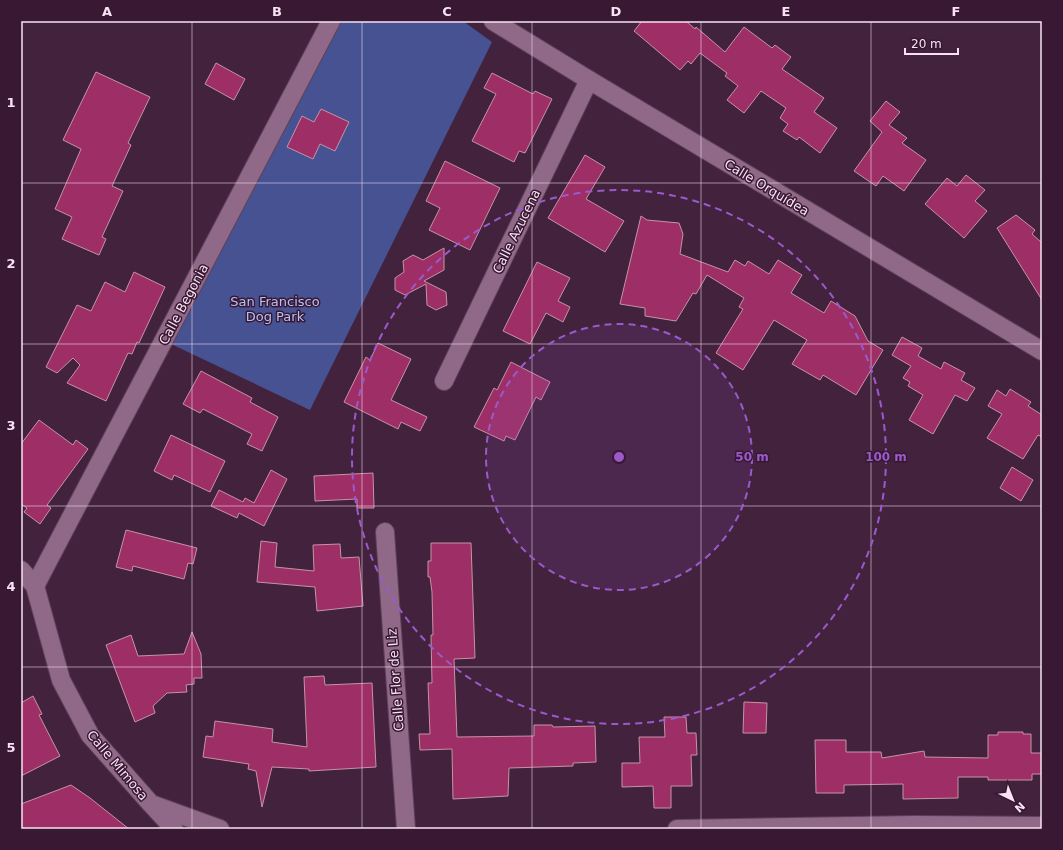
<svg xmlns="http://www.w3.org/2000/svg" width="1063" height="850" font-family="'DejaVu Sans',sans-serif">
<rect width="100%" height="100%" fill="#43223d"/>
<!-- green -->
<path fill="#475292" d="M 338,21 L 463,21 L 492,42 L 310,410 L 171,344 Z"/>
<!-- building -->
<g fill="#9d2f66" stroke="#c593a6">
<path d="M 642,21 L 686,21 L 695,29 L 696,27 L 725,52 L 744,27 L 772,48 L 775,45 L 791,57 L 782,69 L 824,98 L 814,112 L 837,128 L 820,153 L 799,137 L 797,140 L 783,131 L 788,124 L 780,118 L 786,108 L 761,91 L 744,113 L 727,100 L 738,86 L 725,76 L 727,73 L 700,53 L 691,64 L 688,61 L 680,70 L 634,31 Z"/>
<path d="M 216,63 L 245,79 L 234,100 L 205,84 Z"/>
<path d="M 96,72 L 150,97 L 128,143 L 131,145 L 112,186 L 123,191 L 102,237 L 106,239 L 99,255 L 62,239 L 72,217 L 55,209 L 81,149 L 63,140 Z"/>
<path d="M 492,73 L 533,94 L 535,91 L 552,99 L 525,153 L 519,151 L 514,162 L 472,141 L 496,94 L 484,88 Z"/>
<path d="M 886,101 L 900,112 L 889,125 L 907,138 L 902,143 L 926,160 L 904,191 L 883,176 L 876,186 L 854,171 L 882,132 L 870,121 Z"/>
<path d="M 321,109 L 349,122 L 335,151 L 320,144 L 313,159 L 287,147 L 302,116 L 314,122 Z"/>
<path d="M 585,155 L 605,167 L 586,199 L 624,221 L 605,252 L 548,218 Z"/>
<path d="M 445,161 L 500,188 L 470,250 L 429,230 L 440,208 L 426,201 Z"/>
<path d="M 966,175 L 985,190 L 975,201 L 987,211 L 964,238 L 925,204 L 947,178 L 957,186 Z"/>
<path d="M 1016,215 L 1035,230 L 1032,234 L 1042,243 L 1042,300 L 997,228 Z"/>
<path d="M 641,216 L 647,220 L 679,223 L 683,234 L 680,254 L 728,272 L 735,260 L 745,266 L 748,261 L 769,274 L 778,260 L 802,275 L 791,293 L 824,313 L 831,301 L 855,316 L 868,341 L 883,350 L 856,395 L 823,375 L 820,380 L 792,364 L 807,340 L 774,320 L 743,370 L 716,353 L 743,309 L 739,307 L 744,298 L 707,275 L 696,294 L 693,293 L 676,321 L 645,316 L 645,308 L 620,304 Z"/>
<path d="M 444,248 L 444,270 L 424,281 L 446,292 L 447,305 L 436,310 L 427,305 L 426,284 L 405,295 L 395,290 L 395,278 L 404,272 L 403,261 L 413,255 L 423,260 Z"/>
<path d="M 537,262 L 570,278 L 558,301 L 570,307 L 563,322 L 546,313 L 530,344 L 503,331 Z"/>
<path d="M 134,272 L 165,287 L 139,343 L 137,342 L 132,354 L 128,353 L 106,401 L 67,383 L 80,365 L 73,358 L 57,373 L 46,367 L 77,305 L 91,311 L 105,282 L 125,292 Z"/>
<path d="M 902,337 L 922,348 L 918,356 L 941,369 L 944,362 L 965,373 L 961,380 L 975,388 L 967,401 L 955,395 L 933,434 L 909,420 L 923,395 L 908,386 L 910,382 L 903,378 L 911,366 L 892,355 Z"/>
<path d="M 378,343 L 411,359 L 391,400 L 427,417 L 420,431 L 401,422 L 398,429 L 344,402 L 366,357 L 370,360 Z"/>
<path d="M 511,362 L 550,382 L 541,400 L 536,397 L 515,440 L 506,436 L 504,441 L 474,427 L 494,388 L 497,390 Z"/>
<path d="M 201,371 L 252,398 L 250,402 L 278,417 L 262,451 L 247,444 L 252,434 L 203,409 L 200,413 L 183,404 Z"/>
<path d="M 1010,389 L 1031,402 L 1028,406 L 1042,415 L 1042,437 L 1038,435 L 1023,459 L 987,438 L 1002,414 L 988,406 L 997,390 L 1006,396 Z"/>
<path d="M 39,420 L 73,445 L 76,440 L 88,449 L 47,505 L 51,508 L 40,524 L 24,512 L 27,508 L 21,504 L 21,444 Z"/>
<path d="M 171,435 L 225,461 L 210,492 L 174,475 L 172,480 L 154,471 Z"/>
<path d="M 1012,467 L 1033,480 L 1021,501 L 1000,488 Z"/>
<path d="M 271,470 L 287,479 L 264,526 L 239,513 L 237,518 L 211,506 L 219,490 L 243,502 L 245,498 L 254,503 Z"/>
<path d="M 373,473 L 374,508 L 357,508 L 357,499 L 315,501 L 314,476 Z"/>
<path d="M 126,530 L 197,548 L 193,564 L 188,563 L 184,579 L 133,566 L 132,571 L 116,567 Z"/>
<path d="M 261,541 L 277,543 L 275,567 L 314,571 L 313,545 L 340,544 L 341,558 L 359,557 L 363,606 L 317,611 L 315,587 L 257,582 Z"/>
<path d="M 431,543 L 471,543 L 475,658 L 454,659 L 457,737 L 534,736 L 534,725 L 552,725 L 553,727 L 595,726 L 596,762 L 573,763 L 573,766 L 509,768 L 508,796 L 453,799 L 452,749 L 420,750 L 419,734 L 430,734 L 428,683 L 432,683 L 431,635 L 433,635 L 432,592 L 430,577 L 428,577 L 428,561 L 431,561 Z"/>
<path d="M 192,632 L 201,654 L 202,678 L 194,678 L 194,684 L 186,685 L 187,692 L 167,693 L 153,706 L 155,713 L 135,722 L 106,645 L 131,635 L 138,656 L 184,654 Z"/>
<path d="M 324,676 L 325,685 L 372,683 L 376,767 L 309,771 L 309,769 L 272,767 L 262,807 L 256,771 L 248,769 L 249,764 L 203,757 L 206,736 L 213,737 L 215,721 L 273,729 L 272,742 L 307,747 L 304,677 Z"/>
<path d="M 33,696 L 42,714 L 39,715 L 60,756 L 21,776 L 21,703 Z"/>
<path d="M 744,702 L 767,703 L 766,733 L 743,733 Z"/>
<path d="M 664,717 L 686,717 L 687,733 L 696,733 L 697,755 L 691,755 L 692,786 L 671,786 L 671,808 L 654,808 L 653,786 L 622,787 L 622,763 L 640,763 L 639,737 L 665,737 Z"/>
<path d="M 998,732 L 1023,732 L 1023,734 L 1031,734 L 1031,753 L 1042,753 L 1042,774 L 1032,774 L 1032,780 L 988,780 L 988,777 L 958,777 L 958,798 L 903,799 L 903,784 L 844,785 L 844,793 L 816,793 L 815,740 L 846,740 L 846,752 L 881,752 L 882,758 L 924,751 L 925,757 L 988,758 L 988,735 L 998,735 Z"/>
<path d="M 71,785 L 90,798 L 129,829 L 21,829 L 21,804 Z"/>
</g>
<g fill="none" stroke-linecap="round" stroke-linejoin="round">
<!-- street casing -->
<g stroke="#5e4159" stroke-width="20">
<g id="street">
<path d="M 493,21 L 589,80 L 1042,351"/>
<path d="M 444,381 L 589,80"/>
<path d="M 385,532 L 406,829"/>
<path d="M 21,570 L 35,586 L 61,680 L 90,735 L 151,804 L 220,829"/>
<path d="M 35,586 L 331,21"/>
<path d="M 153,806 L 174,829"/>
<path d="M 677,829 L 914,825 L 1042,826"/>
</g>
</g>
<!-- street -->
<use href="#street" stroke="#8f6987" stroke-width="18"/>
</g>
<!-- grid -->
<path fill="none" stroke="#f8e2f3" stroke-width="1" stroke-opacity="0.55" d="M 192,21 L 192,829M 362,21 L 362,829M 532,21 L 532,829M 701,21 L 701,829M 871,21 L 871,829M 21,183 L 1042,183M 21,344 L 1042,344M 21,506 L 1042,506M 21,667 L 1042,667"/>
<!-- distance rings -->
<circle cx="619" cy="457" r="133" fill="#9a5acc" fill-opacity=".12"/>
<g fill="none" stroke="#9a5acc" stroke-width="2" stroke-dasharray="7 5">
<circle cx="619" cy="457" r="133"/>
<circle cx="619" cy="457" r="267"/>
</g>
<g text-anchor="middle" stroke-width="3" stroke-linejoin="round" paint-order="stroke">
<!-- street labels -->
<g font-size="13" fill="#f8e2f3" stroke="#381832">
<text transform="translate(767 187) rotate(31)" y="5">Calle Orquídea</text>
<text transform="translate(516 231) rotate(-64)" y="5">Calle Azucena</text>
<text transform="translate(183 304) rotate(-62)" y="5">Calle Begonia</text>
<text transform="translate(395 680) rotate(-94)" y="5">Calle Flor de Liz</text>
<text transform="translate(118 765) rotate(50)" y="5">Calle Mimosa</text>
</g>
<!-- park labels -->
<g font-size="13" fill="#b5c2f5" stroke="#381832">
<text x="275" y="306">San Francisco<tspan x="275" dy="15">Dog Park</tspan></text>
</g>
</g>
<circle cx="619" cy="457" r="6" fill="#9a5acc" stroke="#381832" stroke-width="2"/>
<g font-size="12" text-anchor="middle" font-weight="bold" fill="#9a5acc" stroke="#381832" stroke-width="3" stroke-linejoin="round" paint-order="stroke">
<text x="752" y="461">50 m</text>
<text x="886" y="461">100 m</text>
</g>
<!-- border -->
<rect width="1063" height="850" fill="none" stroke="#381832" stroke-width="44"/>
<!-- north arrow -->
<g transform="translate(1013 800) rotate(137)" stroke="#381832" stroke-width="3" paint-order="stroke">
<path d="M0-3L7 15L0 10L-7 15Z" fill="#f8e2f3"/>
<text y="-6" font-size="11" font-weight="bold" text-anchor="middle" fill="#f8e2f3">N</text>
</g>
<!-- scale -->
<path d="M905 48v6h53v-6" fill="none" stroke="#f8e2f3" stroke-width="2"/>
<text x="911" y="48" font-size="12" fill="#f8e2f3" stroke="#381832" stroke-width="3" paint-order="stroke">20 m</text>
<rect x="22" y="22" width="1019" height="806" fill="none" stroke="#f8e2f3" stroke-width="1.5"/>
<g font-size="13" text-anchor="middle" font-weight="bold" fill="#f8e2f3">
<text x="107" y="16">A</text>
<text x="277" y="16">B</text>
<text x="447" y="16">C</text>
<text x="616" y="16">D</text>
<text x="786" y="16">E</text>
<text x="956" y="16">F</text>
<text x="11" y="107">1</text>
<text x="11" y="268">2</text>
<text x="11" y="430">3</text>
<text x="11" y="591">4</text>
<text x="11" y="752">5</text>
</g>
</svg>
